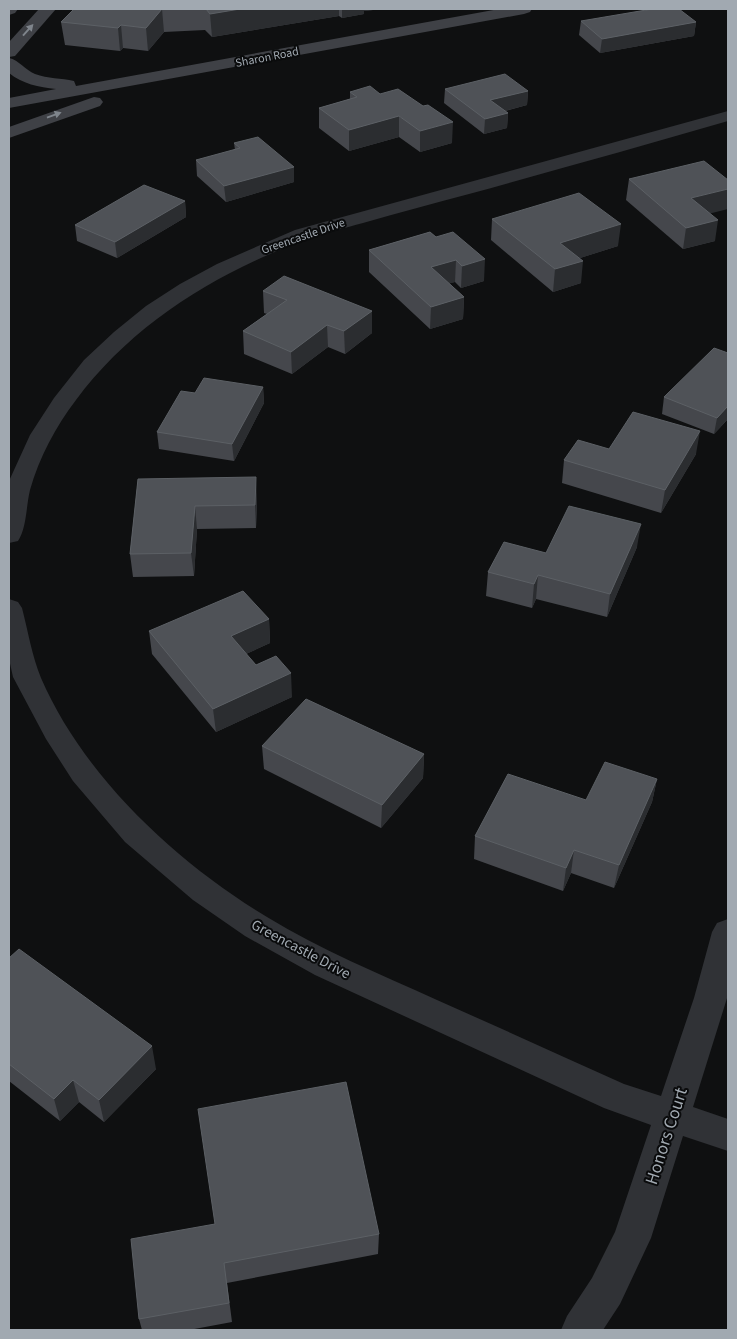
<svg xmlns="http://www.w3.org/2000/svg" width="737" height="1339" font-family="'Source Sans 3',sans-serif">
<rect width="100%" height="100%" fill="#0f1011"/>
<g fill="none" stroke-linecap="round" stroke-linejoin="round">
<!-- minor -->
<g fill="#303236" fill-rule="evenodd">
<path d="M 728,111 L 728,121 C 642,146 556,170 469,194 C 434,203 398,213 363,223 C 345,228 326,232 308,239 C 219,271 133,323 76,400 C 56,426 39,458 30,490 C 26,506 27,527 18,541 L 9,543 L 9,481 L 30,435 L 54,398 L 84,360 L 114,332 L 146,306 L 180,284 L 217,264 L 295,230 Z"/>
<path d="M 9,599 L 18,602 L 22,608 C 28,631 32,656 41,678 C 84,777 176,862 267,917 C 321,950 380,974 437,1000 C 500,1028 562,1056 624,1084 L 661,1096 L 694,998 L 712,932 L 717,923 L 728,919 L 728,995 L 693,1107 L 728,1119 L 728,1151 L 683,1136 L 651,1238 L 620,1304 L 603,1330 L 561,1330 L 567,1316 L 592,1278 L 615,1232 L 651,1125 L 604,1108 L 315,975 L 245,936 L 193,900 L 125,842 L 73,781 L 46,739 L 13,677 L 9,659 Z"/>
</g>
<!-- secondary -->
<g fill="#3f4146" fill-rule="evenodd">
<path d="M 9,9 L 18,9 L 15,13 L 9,15 Z"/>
<path d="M 39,9 L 56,9 L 15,56 L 9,57 L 9,42 Z"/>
<path d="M 499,9 L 532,9 L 530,12 L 524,14 L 9,108 L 9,98 L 56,89 C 39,87 22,84 9,73 L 9,58 C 19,60 25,70 35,74 C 48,79 61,78 74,81 L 76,86 Z"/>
<path d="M 94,97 L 100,98 L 103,102 L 100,106 L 9,138 L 9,127 Z"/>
</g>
</g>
<!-- wall -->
<g fill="#45474c">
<path d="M 74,9 L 373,9 L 373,10 L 364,11 L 364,14 L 342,18 L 339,16 L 212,37 L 205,30 L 164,32 L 148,51 L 123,48 L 120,51 L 65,45 L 61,22 Z"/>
<path d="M 581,21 L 696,22 L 694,36 L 600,53 L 579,35 Z"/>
<path d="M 445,89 L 528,91 L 527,105 L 505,111 L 508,113 L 507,128 L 484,134 L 444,103 Z"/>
<path d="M 350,92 L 452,143 L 420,152 L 399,137 L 349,151 L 319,128 L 319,108 L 350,99 Z"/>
<path d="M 234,143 L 294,182 L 226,202 L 197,176 L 196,160 L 235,150 Z"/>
<path d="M 629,179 L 711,214 L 715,241 L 683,249 L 626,200 Z"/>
<path d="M 185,201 L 186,217 L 117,258 L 77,241 L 75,225 Z"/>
<path d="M 492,219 L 618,246 L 580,258 L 581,283 L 553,292 L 491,240 Z"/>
<path d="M 430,232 L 484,281 L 461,288 L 455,282 L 449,283 L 464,297 L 463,319 L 430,329 L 369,272 L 369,250 Z"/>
<path d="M 263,291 L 372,311 L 372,333 L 345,354 L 328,347 L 292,374 L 244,354 L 243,331 L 267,314 L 264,313 Z"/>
<path d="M 728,353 L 728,419 L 714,434 L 662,414 L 664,397 Z"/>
<path d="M 263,387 L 264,403 L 234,461 L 159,449 L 157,432 Z"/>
<path d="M 609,449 L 696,454 L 661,513 L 562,483 L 564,460 Z"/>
<path d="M 138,479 L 257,500 L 256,528 L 197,529 L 194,576 L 133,577 L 130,554 Z"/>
<path d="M 637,547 L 607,617 L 536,599 L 532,608 L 486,596 L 488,572 Z"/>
<path d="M 269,619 L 270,643 L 246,654 L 256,665 L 292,697 L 216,732 L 152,654 L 149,631 Z"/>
<path d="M 262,746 L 424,754 L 423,778 L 381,828 L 264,769 Z"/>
<path d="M 657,779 L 652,802 L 614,888 L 571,873 L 563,891 L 474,859 L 475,836 L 586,800 Z"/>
<path d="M 9,958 L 156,1069 L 104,1122 L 79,1102 L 60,1121 L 9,1081 Z"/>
<path d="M 215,1224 L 379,1234 L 378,1254 L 227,1283 L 232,1322 L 189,1330 L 142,1330 L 139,1319 Z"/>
</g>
<!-- shaded-wall -->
<g fill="#2b2d30">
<path d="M 162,9 L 164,32 L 148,51 L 146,28 Z"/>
<path d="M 240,9 L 339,9 L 339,16 L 212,37 L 210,14 Z"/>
<path d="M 342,9 L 373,9 L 373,10 L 364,11 L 364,14 L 342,18 Z"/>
<path d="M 696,22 L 694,36 L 600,53 L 602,39 Z"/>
<path d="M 121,25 L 123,48 L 120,51 L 118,28 Z"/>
<path d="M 528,91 L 527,105 L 489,115 L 490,100 Z"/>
<path d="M 508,113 L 507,128 L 484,134 L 485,119 Z"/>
<path d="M 399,116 L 399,137 L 349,151 L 349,130 Z"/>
<path d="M 453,122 L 452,143 L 420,152 L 420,131 Z"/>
<path d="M 294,167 L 294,182 L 226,202 L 224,186 Z"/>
<path d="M 728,189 L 728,209 L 688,219 L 691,198 Z"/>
<path d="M 185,201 L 186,217 L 117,258 L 115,242 Z"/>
<path d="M 718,220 L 715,241 L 683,249 L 686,228 Z"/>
<path d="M 621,224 L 618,246 L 558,265 L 560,243 Z"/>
<path d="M 485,259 L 484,281 L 461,288 L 462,266 Z"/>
<path d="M 456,260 L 455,282 L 430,289 L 431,267 Z"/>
<path d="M 583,261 L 581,283 L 553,292 L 555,269 Z"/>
<path d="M 464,297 L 463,319 L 430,329 L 431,307 Z"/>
<path d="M 372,311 L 372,333 L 345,354 L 344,331 Z"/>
<path d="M 327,325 L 328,347 L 292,374 L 291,352 Z"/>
<path d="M 263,387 L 264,403 L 234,461 L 232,444 Z"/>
<path d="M 728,406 L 728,419 L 714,434 L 717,418 Z"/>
<path d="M 700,431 L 696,454 L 661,513 L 665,490 Z"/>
<path d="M 256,477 L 257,500 L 256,528 L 255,505 Z"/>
<path d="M 195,506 L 197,529 L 194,576 L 191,553 Z"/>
<path d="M 641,524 L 637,547 L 607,617 L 610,594 Z"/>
<path d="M 538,575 L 536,599 L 532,608 L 534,584 Z"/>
<path d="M 269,619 L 270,643 L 233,660 L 231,636 Z"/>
<path d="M 291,673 L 292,697 L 216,732 L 213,709 Z"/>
<path d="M 424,754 L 423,778 L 381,828 L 382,805 Z"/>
<path d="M 657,779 L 652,802 L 614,888 L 619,865 Z"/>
<path d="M 574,850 L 571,873 L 563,891 L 566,868 Z"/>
<path d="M 152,1046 L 156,1069 L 104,1122 L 99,1100 Z"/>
<path d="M 73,1080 L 79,1102 L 60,1121 L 54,1099 Z"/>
</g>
<!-- building -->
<g fill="#4f5257" stroke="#5c6065">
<path d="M 74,9 L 162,9 L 146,28 L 121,25 L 118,28 L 61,22 Z"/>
<path d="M 206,9 L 240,9 L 210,14 Z"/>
<path d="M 652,9 L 679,9 L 696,22 L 602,39 L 581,21 Z"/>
<path d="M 505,74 L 528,91 L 490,100 L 508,113 L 485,119 L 445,89 Z"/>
<path d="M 370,86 L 380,94 L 398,89 L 423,106 L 428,105 L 453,122 L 420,131 L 399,116 L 349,130 L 319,108 L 357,97 L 350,92 Z"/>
<path d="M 258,137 L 294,167 L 224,186 L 196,160 L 240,148 L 234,143 Z"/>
<path d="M 704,161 L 728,180 L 728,189 L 691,198 L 718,220 L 686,228 L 629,179 Z"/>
<path d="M 144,185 L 185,201 L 115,242 L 75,225 Z"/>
<path d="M 579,193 L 621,224 L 560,243 L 583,261 L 555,269 L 492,219 Z"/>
<path d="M 430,232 L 436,237 L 453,232 L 485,259 L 462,266 L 456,260 L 431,267 L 464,297 L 431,307 L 369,250 Z"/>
<path d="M 284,276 L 372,311 L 344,331 L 327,325 L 291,352 L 243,331 L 287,300 L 263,291 Z"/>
<path d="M 714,348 L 728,353 L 728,406 L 717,418 L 664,397 Z"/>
<path d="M 204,378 L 263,387 L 232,444 L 157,432 L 181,391 L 195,393 Z"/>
<path d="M 633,412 L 700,431 L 665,490 L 564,460 L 578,440 L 609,449 Z"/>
<path d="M 256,477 L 255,505 L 195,506 L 191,553 L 130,554 L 138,479 Z"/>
<path d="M 569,506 L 641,524 L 610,594 L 538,575 L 534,584 L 488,572 L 504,542 L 546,553 Z"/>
<path d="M 243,591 L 269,619 L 231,636 L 256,665 L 276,656 L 291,673 L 213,709 L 149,631 Z"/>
<path d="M 306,699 L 424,754 L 382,805 L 262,746 Z"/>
<path d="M 605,762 L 657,779 L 619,865 L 574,850 L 566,868 L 475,836 L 508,774 L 586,800 Z"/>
<path d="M 19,949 L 152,1046 L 99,1100 L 73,1080 L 54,1099 L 9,1064 L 9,958 Z"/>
<path d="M 346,1082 L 379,1234 L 224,1263 L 229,1303 L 139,1319 L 131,1239 L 215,1224 L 198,1109 Z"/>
</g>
<!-- one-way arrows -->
<defs><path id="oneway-solid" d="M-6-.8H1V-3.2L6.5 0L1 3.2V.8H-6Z" transform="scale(1.25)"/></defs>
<g fill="#7f858c">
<use href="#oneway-solid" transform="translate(28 30) rotate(-48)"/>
<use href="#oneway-solid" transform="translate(54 115) rotate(-20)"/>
</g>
<g text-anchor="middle" stroke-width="4" stroke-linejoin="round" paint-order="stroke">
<!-- far-street labels -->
<g font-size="12" fill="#a1a9b1" stroke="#0a0b0c">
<text transform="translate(267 57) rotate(-11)" y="4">Sharon Road</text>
<text transform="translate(303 236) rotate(-19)" y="4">Greencastle Drive</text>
</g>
<!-- street labels -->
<g font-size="15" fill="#a1a9b1" stroke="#0a0b0c">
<text transform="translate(301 949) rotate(28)" y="5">Greencastle Drive</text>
</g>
<!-- near-street labels -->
<g font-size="18" fill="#a1a9b1" stroke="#0a0b0c">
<text transform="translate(666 1136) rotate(-72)" y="6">Honors Court</text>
</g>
</g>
<!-- border -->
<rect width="737" height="1339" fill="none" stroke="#a1a9b1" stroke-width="20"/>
</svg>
